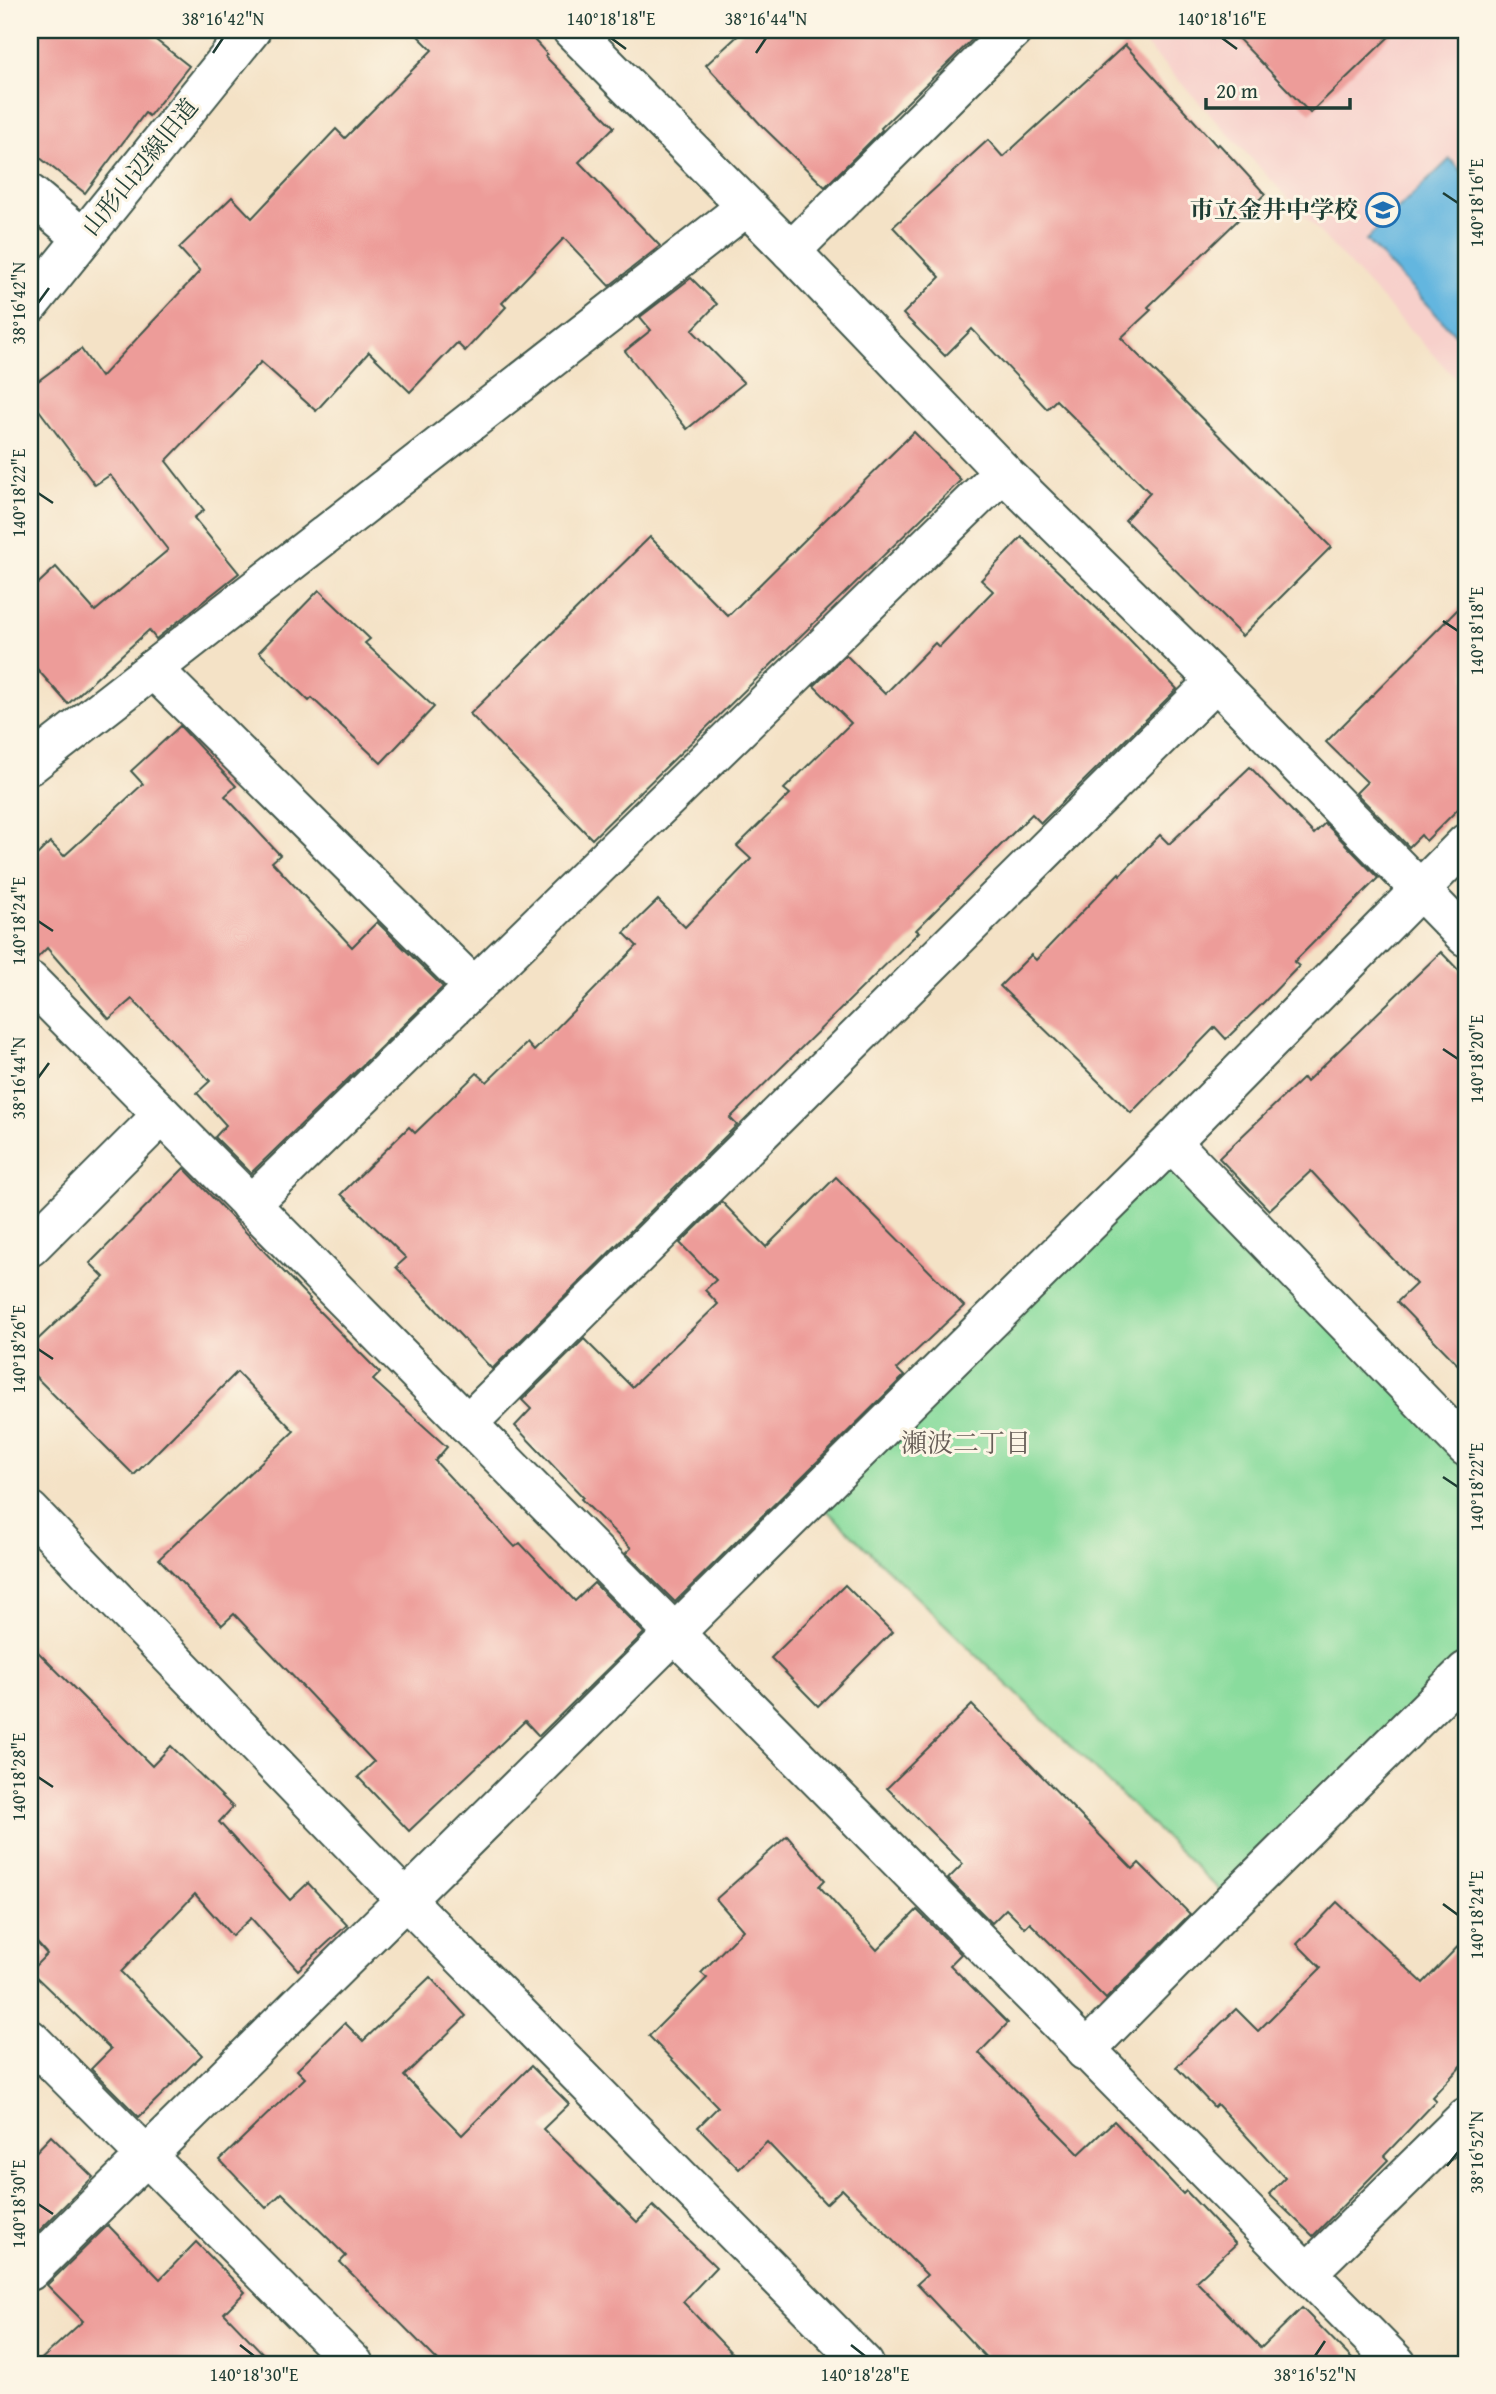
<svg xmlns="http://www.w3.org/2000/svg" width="1496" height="2394" font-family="'Gentium Book Plus','Noto Serif JP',serif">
<rect width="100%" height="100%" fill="#fcf5e5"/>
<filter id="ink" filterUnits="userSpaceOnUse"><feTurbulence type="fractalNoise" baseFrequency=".0143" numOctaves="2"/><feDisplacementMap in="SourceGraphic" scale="14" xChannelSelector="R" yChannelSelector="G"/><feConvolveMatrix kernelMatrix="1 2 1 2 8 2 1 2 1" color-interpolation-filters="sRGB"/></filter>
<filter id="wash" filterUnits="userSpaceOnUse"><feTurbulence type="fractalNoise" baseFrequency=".00686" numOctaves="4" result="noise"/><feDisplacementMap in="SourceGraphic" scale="28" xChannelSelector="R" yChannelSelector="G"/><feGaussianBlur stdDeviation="1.57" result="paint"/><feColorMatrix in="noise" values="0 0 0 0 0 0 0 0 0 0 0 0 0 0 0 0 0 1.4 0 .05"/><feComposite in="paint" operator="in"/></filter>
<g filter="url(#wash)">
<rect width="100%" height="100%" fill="#f4e2c6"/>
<!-- built -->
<path fill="#f7d0cb" d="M 1132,30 L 1466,30 L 1466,390 Z"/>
<!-- green -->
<path fill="#89dc9d" stroke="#548c68" stroke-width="2" d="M 1171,1142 L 1466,1447 L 1466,1671 L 1232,1902 L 813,1497 Z"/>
<!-- water -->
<path fill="#63b6df" stroke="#417a8a" stroke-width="2" d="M 1450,159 L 1466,176 L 1466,346 L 1366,240 Z"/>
<g id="blocks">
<!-- building -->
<g fill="#ed9c99">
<path d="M 30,30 L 143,30 L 189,66 L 149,116 L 145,113 L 85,193 L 30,150 Z"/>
<path d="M 412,30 L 525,30 L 547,54 L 545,56 L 614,127 L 579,162 L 660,246 L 609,286 L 564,238 L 502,303 L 506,307 L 465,351 L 457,343 L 410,392 L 369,352 L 316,411 L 261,362 L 166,461 L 204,510 L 194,518 L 239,573 L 156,639 L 149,630 L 68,704 L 30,661 L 30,591 L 56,567 L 95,611 L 168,550 L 110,475 L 95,485 L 30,398 L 30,387 L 81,349 L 101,377 L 200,271 L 179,248 L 232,197 L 252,218 L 336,129 L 345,138 L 432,50 Z"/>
<path d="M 744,30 L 982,30 L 881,128 L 882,130 L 825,187 L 762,126 L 706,65 Z"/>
<path d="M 1230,30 L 1396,30 L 1310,113 Z"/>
<path d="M 1125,45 L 1217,146 L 1219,144 L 1265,194 L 1148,307 L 1151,310 L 1121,338 L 1331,547 L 1242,636 L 1125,520 L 1150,493 L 1056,400 L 1047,409 L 972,329 L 945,356 L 903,314 L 940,277 L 893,227 L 988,140 L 1003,157 Z"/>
<path d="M 691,278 L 717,304 L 692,330 L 744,383 L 687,429 L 625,351 L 651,330 L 640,317 Z"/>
<path d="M 914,432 L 961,480 L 592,839 L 470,714 L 650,537 L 728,616 Z"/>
<path d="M 1022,537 L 1128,638 L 1177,689 L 1041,823 L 1032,814 L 916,930 L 919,932 L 730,1118 L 737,1125 L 492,1369 L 396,1267 L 406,1258 L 341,1194 L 409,1127 L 415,1133 L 477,1073 L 487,1082 L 527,1043 L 534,1051 L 637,946 L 624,933 L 658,900 L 685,927 L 751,859 L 737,846 L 790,794 L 784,789 L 851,723 L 814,686 L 846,655 L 885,694 L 935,643 L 939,647 L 993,591 L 981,580 Z"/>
<path d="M 319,590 L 370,639 L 365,643 L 434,707 L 381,763 L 312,698 L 309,701 L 259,652 Z"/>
<path d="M 1466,601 L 1466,801 L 1426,841 L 1421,835 L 1409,847 L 1356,793 L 1367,782 L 1326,742 Z"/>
<path d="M 180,726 L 236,786 L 225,796 L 280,855 L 272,862 L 352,947 L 377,922 L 443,987 L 251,1173 L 215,1137 L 226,1125 L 197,1093 L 210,1081 L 132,999 L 109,1019 L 47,948 L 35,960 L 30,960 L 30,862 L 50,842 L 64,856 L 143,784 L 131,771 Z"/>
<path d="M 1250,767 L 1314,834 L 1325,823 L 1378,878 L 1294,962 L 1299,966 L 1262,1004 L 1226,1039 L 1215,1027 L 1131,1113 L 1000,986 L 1031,955 L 1036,960 L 1119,873 L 1120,875 L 1160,835 L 1169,844 Z"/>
<path d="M 1441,952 L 1466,978 L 1466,1373 L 1397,1302 L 1416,1284 L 1311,1171 L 1269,1210 L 1219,1158 L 1303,1078 L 1306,1082 Z"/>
<path d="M 184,1168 L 310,1299 L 309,1301 L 380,1373 L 373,1380 L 447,1447 L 435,1461 L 515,1547 L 520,1543 L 575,1601 L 594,1583 L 644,1633 L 539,1736 L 525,1721 L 409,1831 L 358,1777 L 374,1762 L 234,1614 L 222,1625 L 159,1559 L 294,1431 L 237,1372 L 134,1475 L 30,1371 L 30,1347 L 104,1277 L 90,1263 Z"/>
<path d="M 836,1177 L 964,1306 L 897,1369 L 904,1376 L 675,1602 L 626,1553 L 631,1548 L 581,1499 L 583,1497 L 515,1426 L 531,1409 L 522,1400 L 584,1339 L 632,1387 L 718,1304 L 705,1290 L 716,1280 L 680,1243 L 722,1202 L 766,1247 Z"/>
<path d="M 845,1585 L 892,1632 L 818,1706 L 771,1658 Z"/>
<path d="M 30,1644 L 152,1766 L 171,1746 L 233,1807 L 219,1822 L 290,1900 L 308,1883 L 347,1925 L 298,1970 L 251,1918 L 232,1936 L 195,1894 L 121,1972 L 202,2055 L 139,2117 L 91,2069 L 111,2049 L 30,1971 L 47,1954 L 30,1935 Z"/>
<path d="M 972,1705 L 1133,1869 L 1139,1863 L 1190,1914 L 1106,1999 L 1030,1923 L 1025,1928 L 1006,1909 L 992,1923 L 948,1879 L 963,1864 L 887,1788 Z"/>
<path d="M 787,1836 L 825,1880 L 819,1886 L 877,1950 L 917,1910 L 961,1954 L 950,1965 L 1008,2023 L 979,2053 L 1079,2154 L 1114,2121 L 1183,2194 L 1186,2191 L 1236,2244 L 1196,2281 L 1261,2348 L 1302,2308 L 1357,2364 L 992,2364 L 917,2284 L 927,2275 L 842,2189 L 826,2204 L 767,2142 L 739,2169 L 698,2127 L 718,2107 L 649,2036 L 707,1978 L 701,1973 L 743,1930 L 716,1899 Z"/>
<path d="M 1337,1902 L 1423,1983 L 1466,1938 L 1466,2061 L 1432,2097 L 1436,2101 L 1384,2156 L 1388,2160 L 1313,2236 L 1269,2194 L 1285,2178 L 1217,2104 L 1214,2107 L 1176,2067 L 1236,2009 L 1258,2031 L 1321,1968 L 1297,1944 Z"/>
<path d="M 430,1977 L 466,2016 L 404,2076 L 462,2135 L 531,2066 L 569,2104 L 543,2129 L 637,2222 L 653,2206 L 716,2267 L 683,2302 L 742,2364 L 441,2364 L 340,2262 L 346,2256 L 282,2193 L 266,2208 L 220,2160 L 305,2078 L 297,2070 L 345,2023 L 363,2041 Z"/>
<path d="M 51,2136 L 93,2177 L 30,2240 L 30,2158 Z"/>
<path d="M 108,2225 L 160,2279 L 196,2242 L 245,2292 L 224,2313 L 273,2364 L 36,2364 L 83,2321 L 47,2285 Z"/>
</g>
</g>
</g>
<g filter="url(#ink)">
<use href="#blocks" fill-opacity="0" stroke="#3f564a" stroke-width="2"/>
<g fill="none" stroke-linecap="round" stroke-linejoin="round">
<!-- minor casing -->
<g stroke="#3f564a" stroke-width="42">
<g id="minor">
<path d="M 572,30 L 791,251 L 1003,472 L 1216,681 L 1466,937"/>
<path d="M 30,194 L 83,238"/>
<path d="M 791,251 L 1013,30"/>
<path d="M 30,304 L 251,30"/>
<path d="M 153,669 L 473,986"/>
<path d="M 30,765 L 746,207"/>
<path d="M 30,981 L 1397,2364"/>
<path d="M 1171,1142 L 1466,1447"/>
<path d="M 250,1205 L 1003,472"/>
<path d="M 30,1247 L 162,1115"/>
<path d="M 467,1424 L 1216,681"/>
<path d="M 30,1511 L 405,1899 L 864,2364"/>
<path d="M 30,2039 L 354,2364"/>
<path d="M 1085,2051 L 1232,1902 L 1466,1671"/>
<path d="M 30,2271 L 1171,1142 L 1466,843"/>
<path d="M 1308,2272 L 1466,2117"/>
</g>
</g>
<!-- minor -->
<use href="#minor" stroke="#fff" stroke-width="38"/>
</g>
</g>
<!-- ticks -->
<path fill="none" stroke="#1f3d34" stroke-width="2.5" d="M 611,38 L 626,49M 1222,38 L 1237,49M 213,53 L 223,38M 756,53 L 766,38M 1443,193 L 1458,203M 38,303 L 49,288M 38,493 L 53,503M 1443,621 L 1458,631M 38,921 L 53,931M 1443,1049 L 1458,1059M 38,1078 L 49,1063M 38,1349 L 53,1359M 1443,1477 L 1458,1487M 38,1777 L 53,1787M 1443,1904 L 1458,1915M 1447,2166 L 1458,2152M 38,2204 L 53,2214M 240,2345 L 254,2356M 851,2345 L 865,2356M 1315,2356 L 1325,2341"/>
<!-- icons -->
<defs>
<g id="school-ring" transform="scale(1.75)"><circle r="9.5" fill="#fcf5e5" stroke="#1f6fb2" stroke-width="1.5"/><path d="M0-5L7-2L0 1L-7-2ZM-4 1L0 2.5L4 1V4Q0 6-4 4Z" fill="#1f6fb2"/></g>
</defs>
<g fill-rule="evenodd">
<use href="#school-ring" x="1383" y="210"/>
</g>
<g text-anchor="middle" stroke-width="6" stroke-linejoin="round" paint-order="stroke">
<!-- street labels -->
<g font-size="24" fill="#1f3d34" stroke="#fcf5e5">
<text transform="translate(140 167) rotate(-51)" y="8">山形山辺線旧道</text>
</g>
<!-- poi labels -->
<g font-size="24" font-weight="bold" fill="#1f3d34" stroke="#fcf5e5" text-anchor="end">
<text x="1358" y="218">市立金井中学校</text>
</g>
<!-- neighbourhood labels -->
<g font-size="26" fill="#675e57" stroke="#fcf5e5">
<text x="966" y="1452">瀬波二丁目</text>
</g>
</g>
<!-- margin -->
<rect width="1496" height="2394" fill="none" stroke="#fcf5e5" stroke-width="77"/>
<!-- scale -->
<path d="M1206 98v10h144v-10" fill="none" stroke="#1f3d34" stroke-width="3.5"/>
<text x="1216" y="98" font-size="21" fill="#1f3d34" stroke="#fcf5e5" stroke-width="5" paint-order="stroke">20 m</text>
<rect x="38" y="38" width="1420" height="2318" fill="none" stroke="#1f3d34" stroke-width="2.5"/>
<g font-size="18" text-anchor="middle" fill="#1f3d34">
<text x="223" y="25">38°16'42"N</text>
<text x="611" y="25">140°18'18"E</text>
<text x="766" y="25">38°16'44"N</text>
<text x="1222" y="25">140°18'16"E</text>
<text transform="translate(1477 203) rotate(-90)" y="6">140°18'16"E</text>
<text transform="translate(19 303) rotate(-90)" y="6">38°16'42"N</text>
<text transform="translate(19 493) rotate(-90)" y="6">140°18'22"E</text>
<text transform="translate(1477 631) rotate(-90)" y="6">140°18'18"E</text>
<text transform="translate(19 921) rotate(-90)" y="6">140°18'24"E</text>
<text transform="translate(1477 1059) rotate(-90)" y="6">140°18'20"E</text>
<text transform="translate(19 1078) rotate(-90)" y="6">38°16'44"N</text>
<text transform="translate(19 1349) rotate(-90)" y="6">140°18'26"E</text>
<text transform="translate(1477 1487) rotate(-90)" y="6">140°18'22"E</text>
<text transform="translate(19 1777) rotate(-90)" y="6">140°18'28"E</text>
<text transform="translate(1477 1915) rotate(-90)" y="6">140°18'24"E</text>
<text transform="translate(1477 2152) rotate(-90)" y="6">38°16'52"N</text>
<text transform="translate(19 2204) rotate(-90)" y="6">140°18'30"E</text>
<text x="254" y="2381">140°18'30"E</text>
<text x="865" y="2381">140°18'28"E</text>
<text x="1315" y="2381">38°16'52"N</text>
</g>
</svg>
